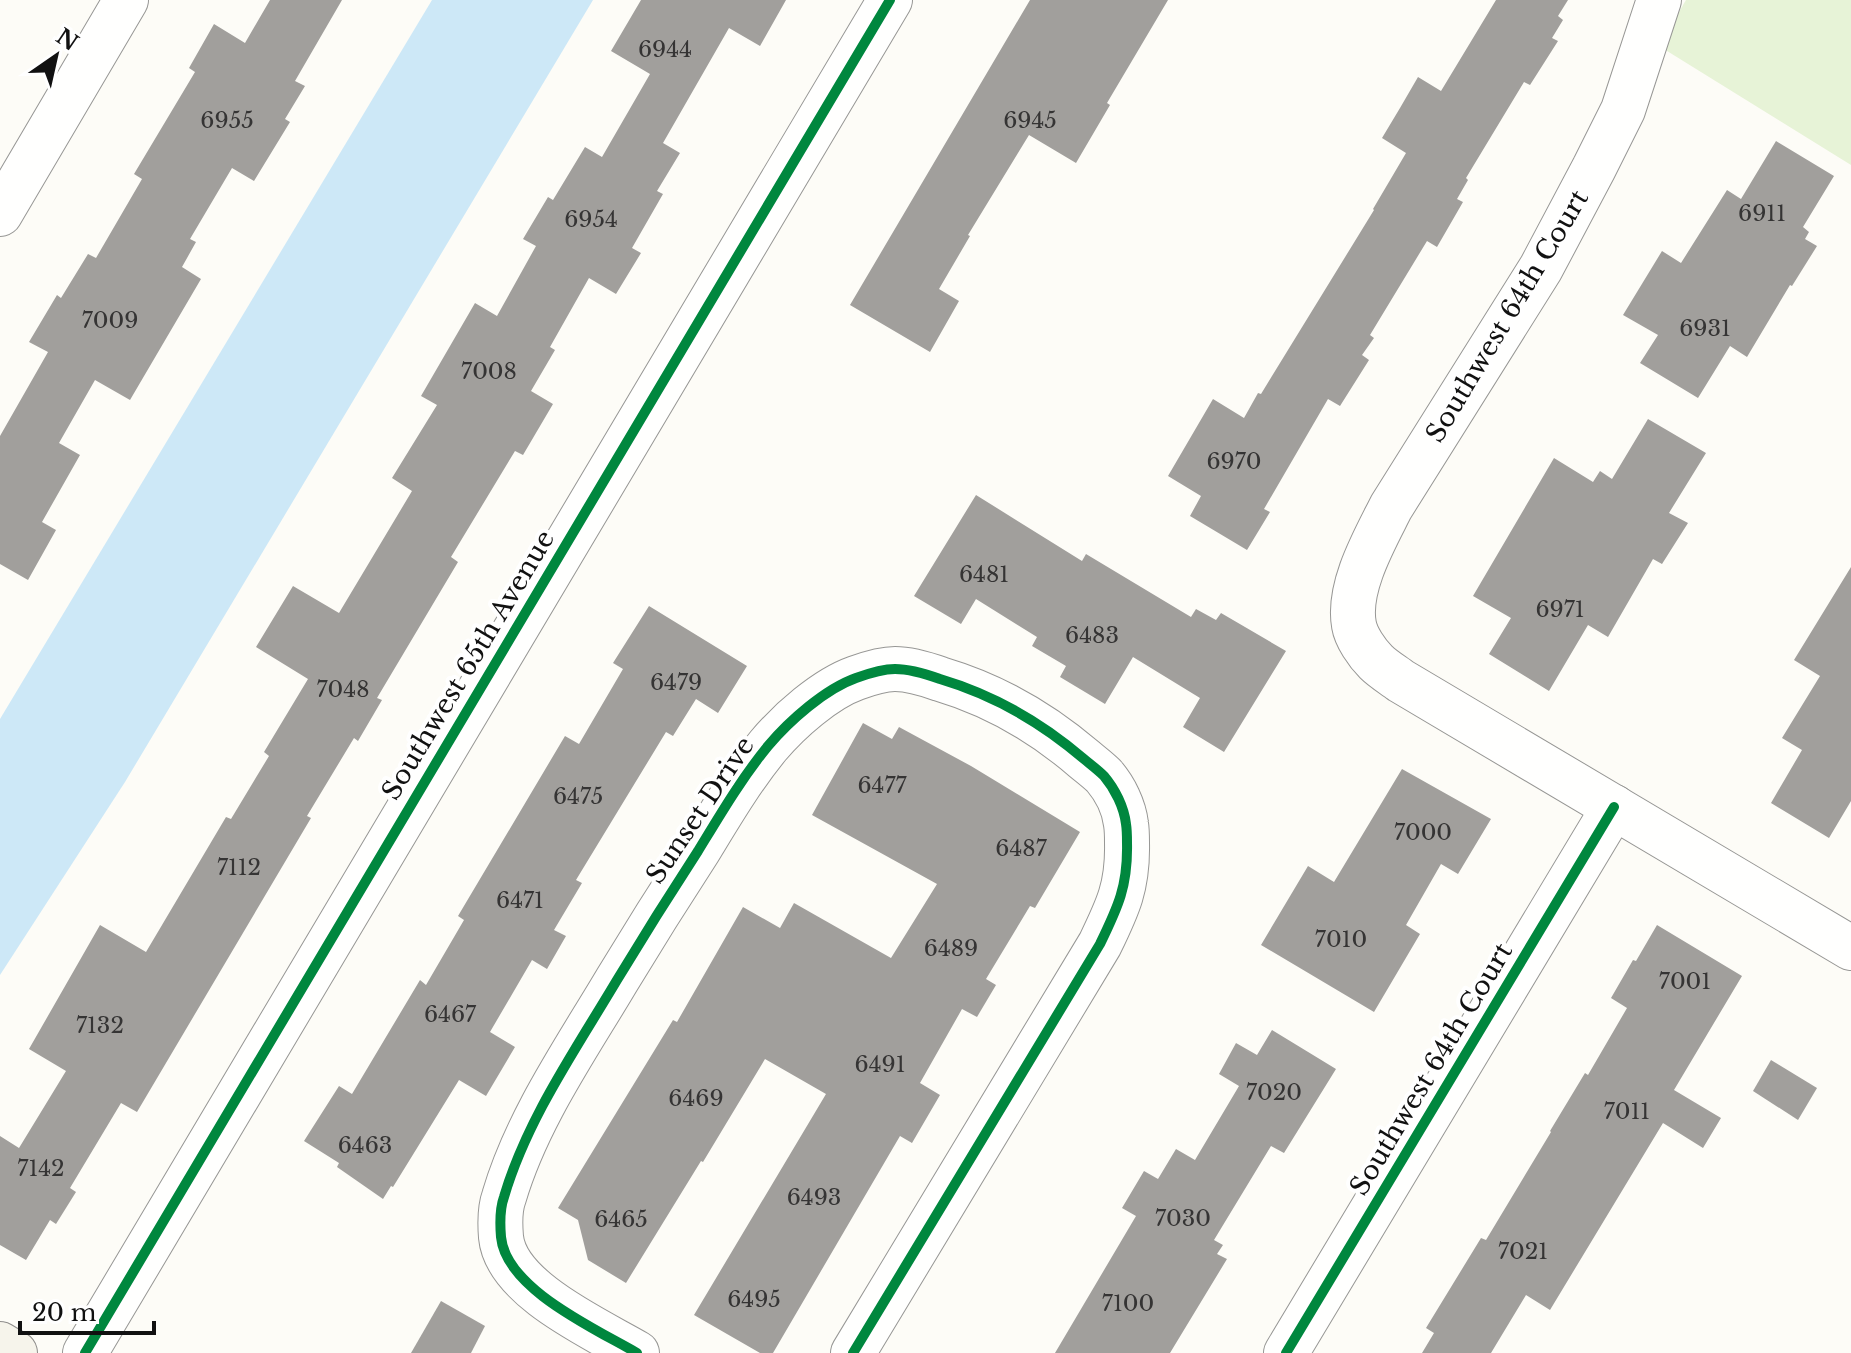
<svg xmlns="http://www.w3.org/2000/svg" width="1851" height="1353" font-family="'Libre Baskerville',serif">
<rect width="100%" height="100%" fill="#fdfcf7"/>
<!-- green -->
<path fill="#e7f3d7" d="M 1686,0 L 1851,0 L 1851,165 L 1659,46 Z"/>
<!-- water -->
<path fill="#cde8f7" d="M 432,0 L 593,0 L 125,782 L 0,975 L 0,719 Z"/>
<!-- building -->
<g fill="#a19f9c">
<path d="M 270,0 L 342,0 L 295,81 L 305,86 L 285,119 L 290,122 L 254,181 L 232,168 L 190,239 L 196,242 L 182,267 L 201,279 L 130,400 L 95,380 L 59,443 L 80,455 L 42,522 L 56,530 L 28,580 L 0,564 L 0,436 L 48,352 L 29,342 L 57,295 L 61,298 L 88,254 L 96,258 L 142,179 L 134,174 L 195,72 L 189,68 L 214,24 L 245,43 Z"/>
<path d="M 641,0 L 786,0 L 760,46 L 729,28 L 663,143 L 680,153 L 657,191 L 663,194 L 632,248 L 641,253 L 616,294 L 589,278 L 550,347 L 555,350 L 531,391 L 553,404 L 523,455 L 515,451 L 451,557 L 458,562 L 377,698 L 382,700 L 358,741 L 354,738 L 307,816 L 311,818 L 137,1112 L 121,1103 L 70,1188 L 76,1192 L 56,1224 L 50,1220 L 26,1260 L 0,1245 L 0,1136 L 19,1148 L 66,1071 L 29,1049 L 100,925 L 146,952 L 226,817 L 231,819 L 269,756 L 264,752 L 308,679 L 256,647 L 293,586 L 339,613 L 412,491 L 392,478 L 437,405 L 421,396 L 475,303 L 497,316 L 536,246 L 523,239 L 548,197 L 553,200 L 585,147 L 602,157 L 650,74 L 611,51 Z"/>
<path d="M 1030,0 L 1168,0 L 1107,103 L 1110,105 L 1076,163 L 1029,135 L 968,235 L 970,236 L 939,289 L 959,301 L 930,352 L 850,305 Z"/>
<path d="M 1496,0 L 1568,0 L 1558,16 L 1563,20 L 1552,38 L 1558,41 L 1530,85 L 1524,82 L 1466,178 L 1468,180 L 1457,199 L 1463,202 L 1437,247 L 1427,241 L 1370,335 L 1374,338 L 1362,355 L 1369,360 L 1340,406 L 1328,399 L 1264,509 L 1270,512 L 1247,550 L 1190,516 L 1201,496 L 1168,476 L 1213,399 L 1244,418 L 1258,393 L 1261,394 L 1374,210 L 1373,209 L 1406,153 L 1382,138 L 1400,108 L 1418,77 L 1441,91 Z"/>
<path d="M 1776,141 L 1834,176 L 1803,227 L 1809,232 L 1805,239 L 1817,246 L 1792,286 L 1790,285 L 1747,357 L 1730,346 L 1698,398 L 1640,363 L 1658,335 L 1623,315 L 1662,251 L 1681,263 L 1727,190 L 1741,199 Z"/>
<path d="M 1648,419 L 1706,453 L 1669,513 L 1688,523 L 1662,564 L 1653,559 L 1608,637 L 1588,625 L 1549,691 L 1489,654 L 1511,618 L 1473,596 L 1554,458 L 1593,482 L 1600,471 L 1612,479 Z"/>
<path d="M 976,495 L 1082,561 L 1086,554 L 1191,617 L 1196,609 L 1216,620 L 1221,613 L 1286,651 L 1224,752 L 1183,727 L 1200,698 L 1133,657 L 1105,704 L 1060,677 L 1066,666 L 1032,646 L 1037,637 L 976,599 L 961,624 L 914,596 Z"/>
<path d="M 1851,567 L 1851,801 L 1829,838 L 1771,803 L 1802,750 L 1782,738 L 1820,676 L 1794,660 Z"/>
<path d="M 649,606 L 747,666 L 718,713 L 696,699 L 673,736 L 666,732 L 576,880 L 582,883 L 554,930 L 566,936 L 547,969 L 532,960 L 490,1032 L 515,1047 L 486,1096 L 459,1080 L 393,1187 L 391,1186 L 383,1199 L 337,1167 L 339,1163 L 304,1141 L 339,1086 L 352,1094 L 420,980 L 426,985 L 464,920 L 458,916 L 565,736 L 579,744 L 623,669 L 613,663 Z"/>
<path d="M 863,723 L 892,739 L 899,727 L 971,766 L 1080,832 L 1035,908 L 1030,906 L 986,979 L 996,985 L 977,1017 L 962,1009 L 920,1083 L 940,1095 L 912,1143 L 900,1136 L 773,1353 L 760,1353 L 694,1315 L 826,1094 L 765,1059 L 703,1162 L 701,1161 L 626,1283 L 588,1260 L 578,1220 L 558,1208 L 673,1020 L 677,1022 L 743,907 L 780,928 L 794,903 L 891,958 L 937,884 L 812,815 Z"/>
<path d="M 1402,769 L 1491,819 L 1458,874 L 1441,864 L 1406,925 L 1420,934 L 1374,1012 L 1261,945 L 1308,866 L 1334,882 Z"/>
<path d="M 1657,925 L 1742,976 L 1674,1090 L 1721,1118 L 1703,1148 L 1663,1123 L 1550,1310 L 1526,1295 L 1491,1353 L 1422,1353 L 1434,1333 L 1426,1328 L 1481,1238 L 1486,1240 L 1551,1132 L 1550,1131 L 1585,1073 L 1588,1075 L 1627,1008 L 1611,998 L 1633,960 L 1636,961 Z"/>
<path d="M 1272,1030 L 1336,1069 L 1284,1153 L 1271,1146 L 1214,1240 L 1223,1245 L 1217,1254 L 1227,1259 L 1170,1353 L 1055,1353 L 1136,1216 L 1122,1208 L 1144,1171 L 1158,1179 L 1176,1149 L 1195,1160 L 1239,1086 L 1219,1074 L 1236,1043 L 1257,1055 Z"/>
<path d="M 1771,1060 L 1817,1088 L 1798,1120 L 1753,1091 Z"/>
<path d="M 441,1301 L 485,1326 L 471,1353 L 411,1353 Z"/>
</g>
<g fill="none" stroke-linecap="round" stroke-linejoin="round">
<!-- street casing -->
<g stroke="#979795" stroke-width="46">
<g id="street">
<path d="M 1659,0 L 1623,110 L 1594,168 L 1541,268 L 1391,507 C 1375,539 1347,587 1354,625 C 1356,637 1367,653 1376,662 C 1383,669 1393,675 1401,681 L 1851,948"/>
<path d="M 0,214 L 126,0"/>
<path d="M 85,1353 L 890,0"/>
<path d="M 637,1353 C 596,1329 506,1289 501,1237 C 500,1225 500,1208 504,1197 C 527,1119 576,1049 617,980 C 643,937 670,894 698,851 C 720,815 741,779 768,746 C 789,721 825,689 856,678 C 867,674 884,669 895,669 C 910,669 926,674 940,679 C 994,695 1041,722 1084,759 C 1090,764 1098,770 1104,776 C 1115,789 1124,807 1126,824 C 1127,830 1127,837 1127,843 C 1128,886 1118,907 1100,944 L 853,1353"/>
<path d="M 1286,1353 L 1614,807"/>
</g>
</g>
<!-- secondary casing -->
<g stroke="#8e8d8b" stroke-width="46">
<path id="secondary" d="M 0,1344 L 15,1353"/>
</g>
<!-- street -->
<use href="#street" stroke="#fffffe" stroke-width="44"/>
<!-- secondary -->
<use href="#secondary" stroke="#f6f4eb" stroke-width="44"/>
<!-- cycleway casing -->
<g stroke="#fff" stroke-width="15">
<g id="cycleway">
<path d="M 85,1353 L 890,0"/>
<path d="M 637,1353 C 596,1329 506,1289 501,1237 C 500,1225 500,1208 504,1197 C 527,1119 576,1049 617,980 C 643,937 670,894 698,851 C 720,815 741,779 768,746 C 789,721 825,689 856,678 C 867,674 884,669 895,669 C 910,669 926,674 940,679 C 994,695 1041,722 1084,759 C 1090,764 1098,770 1104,776 C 1115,789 1124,807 1126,824 C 1127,830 1127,837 1127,843 C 1128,886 1118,907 1100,944 L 853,1353"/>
<path d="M 1286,1353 L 1614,807"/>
</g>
</g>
<!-- cycleway -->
<use href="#cycleway" stroke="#00873e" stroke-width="10"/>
</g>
<g text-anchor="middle" stroke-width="8" stroke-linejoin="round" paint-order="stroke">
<!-- number labels -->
<g font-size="22" fill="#353434">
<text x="665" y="57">6944</text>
<text x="227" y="128">6955</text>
<text x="1030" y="128">6945</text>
<text x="1762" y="221">6911</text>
<text x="591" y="227">6954</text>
<text x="110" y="328">7009</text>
<text x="1705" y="336">6931</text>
<text x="489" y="379">7008</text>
<text x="1234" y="469">6970</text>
<text x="984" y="582">6481</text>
<text x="1560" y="617">6971</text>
<text x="1092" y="643">6483</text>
<text x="676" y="690">6479</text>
<text x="343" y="697">7048</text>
<text x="882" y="793">6477</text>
<text x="578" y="804">6475</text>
<text x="1423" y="840">7000</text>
<text x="1021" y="856">6487</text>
<text x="239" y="875">7112</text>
<text x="520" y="908">6471</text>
<text x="1341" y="947">7010</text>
<text x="951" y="956">6489</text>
<text x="1685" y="989">7001</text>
<text x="450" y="1022">6467</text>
<text x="100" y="1033">7132</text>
<text x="880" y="1072">6491</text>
<text x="1274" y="1100">7020</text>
<text x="696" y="1106">6469</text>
<text x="1627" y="1119">7011</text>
<text x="365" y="1153">6463</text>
<text x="41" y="1176">7142</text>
<text x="814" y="1205">6493</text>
<text x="1183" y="1226">7030</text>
<text x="621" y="1227">6465</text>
<text x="1523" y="1259">7021</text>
<text x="754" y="1307">6495</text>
<text x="1128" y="1311">7100</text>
</g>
<!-- street labels -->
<g font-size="26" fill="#111" stroke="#fff">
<text transform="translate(1507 316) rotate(-59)" y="9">Southwest 64th Court</text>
<text transform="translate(468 665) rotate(-59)" y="9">Southwest 65th Avenue</text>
<text transform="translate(700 810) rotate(-56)" y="9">Sunset Drive</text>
<text transform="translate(1431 1069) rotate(-59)" y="9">Southwest 64th Court</text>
</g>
</g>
<!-- north arrow -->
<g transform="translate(56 56) rotate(34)" stroke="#ffffff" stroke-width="6" paint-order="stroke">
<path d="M0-6L14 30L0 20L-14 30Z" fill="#111111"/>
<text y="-12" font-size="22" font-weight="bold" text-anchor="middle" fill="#111111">N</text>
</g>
<!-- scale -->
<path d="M20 1321v12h134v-12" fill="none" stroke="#111111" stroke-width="4"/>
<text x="32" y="1321" font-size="24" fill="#111111" stroke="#ffffff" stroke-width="6" paint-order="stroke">20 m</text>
</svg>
